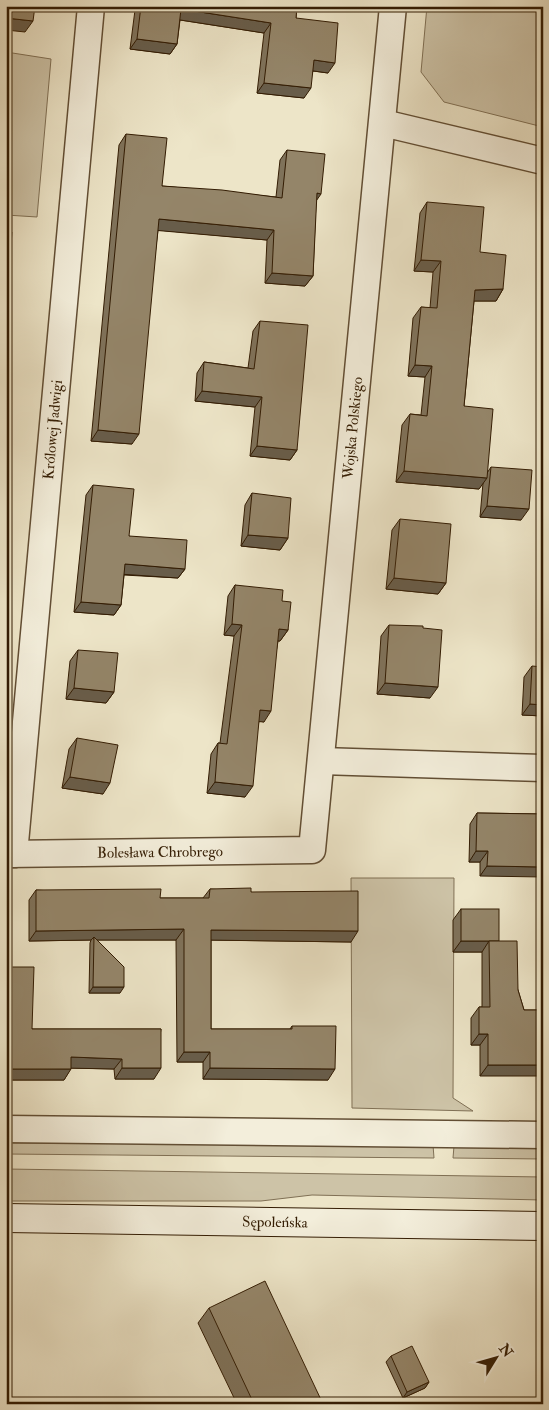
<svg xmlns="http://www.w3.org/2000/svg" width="549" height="1410" font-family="'IM FELL Double Pica',serif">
<rect width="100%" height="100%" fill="#ede5c8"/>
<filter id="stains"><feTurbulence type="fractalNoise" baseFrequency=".004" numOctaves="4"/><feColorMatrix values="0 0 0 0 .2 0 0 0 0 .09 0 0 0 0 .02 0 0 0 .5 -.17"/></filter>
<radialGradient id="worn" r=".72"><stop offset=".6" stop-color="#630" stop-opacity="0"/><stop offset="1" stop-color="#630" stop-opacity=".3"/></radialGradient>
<!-- green -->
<g fill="#cdc3a7" stroke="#807055">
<path d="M 427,6 L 543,6 L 543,127 L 444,102 L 421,72 Z"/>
<path d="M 6,52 L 51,59 L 37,217 L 6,215 Z"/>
<path d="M 351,878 L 454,878 L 453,1098 L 473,1111 L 352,1108 Z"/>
<path d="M 6,1143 L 433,1145 L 434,1158 L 6,1154 Z"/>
<path d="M 454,1146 L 543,1147 L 543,1159 L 453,1158 Z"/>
<path d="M 6,1169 L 543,1177 L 543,1200 L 312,1195 L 261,1201 L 6,1201 Z"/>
</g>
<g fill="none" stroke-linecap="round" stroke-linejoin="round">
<!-- street casing -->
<g stroke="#624e34" stroke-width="29">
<g id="street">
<path d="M 383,123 L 543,161"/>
<path d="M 321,761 L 543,768"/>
<path id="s1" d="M 6,854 L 312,850 L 393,6"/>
<path id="s2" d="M 14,854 L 91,6"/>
<path d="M 6,1129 L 543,1135"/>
</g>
</g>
<!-- secondary casing -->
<g stroke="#331c03" stroke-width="30">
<g id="secondary">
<path id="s3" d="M 6,1218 L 543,1226"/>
</g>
</g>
<!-- street -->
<use href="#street" stroke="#f3eedb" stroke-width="26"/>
<!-- secondary -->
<use href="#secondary" stroke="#f3eedb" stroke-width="28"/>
</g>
<!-- wall -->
<g fill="#7f725a" stroke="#331c03">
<path d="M 137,6 L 297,6 L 296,18 L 328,73 L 313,71 L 304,98 L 257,93 L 264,33 L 180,20 L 177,44 L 170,54 L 130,49 L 135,10 Z"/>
<path d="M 126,134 L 162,186 L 276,197 L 280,160 L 287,150 L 316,201 L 313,276 L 305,286 L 265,283 L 267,240 L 158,230 L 132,444 L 91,441 L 119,145 Z"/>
<path d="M 427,202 L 480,252 L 503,289 L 496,301 L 474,301 L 464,406 L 487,473 L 491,467 L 521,520 L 480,517 L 483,483 L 479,489 L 396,482 L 402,425 L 410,414 L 421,415 L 425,377 L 408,376 L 413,318 L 421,307 L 430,308 L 433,272 L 414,271 L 420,213 Z"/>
<path d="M 260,321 L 297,450 L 290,460 L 250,456 L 255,407 L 195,401 L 197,373 L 204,362 L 248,368 L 253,331 Z"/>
<path d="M 93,485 L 129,536 L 185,569 L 178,578 L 124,575 L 121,605 L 114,615 L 74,612 L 86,495 Z"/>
<path d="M 252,493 L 288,538 L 280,550 L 241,546 L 245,505 Z"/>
<path d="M 400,519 L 446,583 L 438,594 L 386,589 L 392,530 Z"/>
<path d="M 235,585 L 282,601 L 288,630 L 280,641 L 278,641 L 264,722 L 259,721 L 245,797 L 207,793 L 211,754 L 218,743 L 220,743 L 234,636 L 224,635 L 228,596 Z"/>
<path d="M 389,625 L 430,698 L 377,694 L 381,636 Z"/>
<path d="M 78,650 L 114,692 L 106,703 L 66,699 L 70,661 Z"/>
<path d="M 532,666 L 543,716 L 522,715 L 524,677 Z"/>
<path d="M 77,738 L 103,794 L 62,788 L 69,749 Z"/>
<path d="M 477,813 L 543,814 L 480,876 L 480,862 L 469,862 L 470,824 Z"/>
<path d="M 210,889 L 251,892 L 351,942 L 211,940 L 211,1029 L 290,1029 L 292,1026 L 328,1080 L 203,1079 L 203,1062 L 177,1062 L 176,940 L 97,940 L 120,993 L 89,993 L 90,943 L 91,940 L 29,941 L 29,900 L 36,890 L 160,898 L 203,898 Z"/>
<path d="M 461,909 L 499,941 L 518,990 L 524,1010 L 543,1010 L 480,1076 L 480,1045 L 471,1045 L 471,1018 L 479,1007 L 482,1007 L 482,952 L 453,952 L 453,920 Z"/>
<path d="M 8,967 L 32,1029 L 161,1029 L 154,1079 L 115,1079 L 114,1069 L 71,1068 L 64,1080 L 6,1080 L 6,970 Z"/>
<path d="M 209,1308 L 323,1404 L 237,1404 L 198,1323 Z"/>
<path d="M 391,1356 L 429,1382 L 425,1388 L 403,1398 L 386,1362 Z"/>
</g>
<!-- shaded-wall -->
<g fill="#685d4a" stroke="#331c03">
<path d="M 181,9 L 271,23 L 264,33 L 174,19 Z"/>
<path d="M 6,18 L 33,21 L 25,32 L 6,30 Z"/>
<path d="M 137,39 L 177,44 L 170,54 L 130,49 Z"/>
<path d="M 314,60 L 335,63 L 328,73 L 307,70 Z"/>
<path d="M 264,83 L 311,88 L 304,98 L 257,93 Z"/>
<path d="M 317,193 L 321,194 L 314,204 Z"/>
<path d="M 159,219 L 274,230 L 267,240 L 152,230 Z"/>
<path d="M 421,260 L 441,261 L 433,272 L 414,271 Z"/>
<path d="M 272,273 L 313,276 L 305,286 L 265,283 Z"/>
<path d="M 503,289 L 496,301 L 467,301 L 475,290 Z"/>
<path d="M 415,365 L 432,366 L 425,377 L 408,376 Z"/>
<path d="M 202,391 L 262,397 L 255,407 L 195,401 Z"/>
<path d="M 98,430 L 139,434 L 132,444 L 91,441 Z"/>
<path d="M 257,446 L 297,450 L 290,460 L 250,456 Z"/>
<path d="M 404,471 L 487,478 L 479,489 L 396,482 Z"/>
<path d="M 487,506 L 529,509 L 521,520 L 480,517 Z"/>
<path d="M 248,535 L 288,538 L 280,550 L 241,546 Z"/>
<path d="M 125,564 L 185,569 L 178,578 L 119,574 Z"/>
<path d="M 394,578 L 446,583 L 438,594 L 386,589 Z"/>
<path d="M 81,602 L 121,605 L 114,615 L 74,612 Z"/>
<path d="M 232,624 L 242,625 L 234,636 L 224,635 Z"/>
<path d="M 279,629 L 288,630 L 280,641 L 271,640 Z"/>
<path d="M 385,683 L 438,687 L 430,698 L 377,694 Z"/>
<path d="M 74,688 L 114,692 L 106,703 L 66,699 Z"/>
<path d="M 530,704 L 543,705 L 543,716 L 522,715 Z"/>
<path d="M 260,710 L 271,711 L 264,722 L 252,721 Z"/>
<path d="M 70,777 L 110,783 L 103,794 L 62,788 Z"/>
<path d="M 215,782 L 253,786 L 245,797 L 207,793 Z"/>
<path d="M 476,851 L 488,851 L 480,862 L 469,862 Z"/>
<path d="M 487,866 L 543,867 L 543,877 L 480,876 Z"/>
<path d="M 184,929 L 176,940 L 94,940 L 94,937 L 91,940 L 29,941 L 36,931 Z"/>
<path d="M 211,930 L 358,931 L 351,942 L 204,940 Z"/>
<path d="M 461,941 L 499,941 L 489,941 L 482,952 L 453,952 Z"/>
<path d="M 93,987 L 124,987 L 120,993 L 89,993 Z"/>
<path d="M 479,1034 L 488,1034 L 480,1045 L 471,1045 Z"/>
<path d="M 184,1052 L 210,1052 L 203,1062 L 177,1062 Z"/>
<path d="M 71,1057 L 122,1059 L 114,1069 L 64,1068 Z"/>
<path d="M 488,1065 L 543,1065 L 543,1076 L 480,1076 Z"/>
<path d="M 122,1068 L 161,1068 L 154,1079 L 115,1079 Z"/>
<path d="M 210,1068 L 335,1069 L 328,1080 L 203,1079 Z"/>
<path d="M 6,1069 L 71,1069 L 64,1080 L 6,1080 Z"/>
<path d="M 429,1382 L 425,1388 L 403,1398 L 407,1392 Z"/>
</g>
<!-- building -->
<g fill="#948569" stroke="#331c03">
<path d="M 6,6 L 35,6 L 33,21 L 6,18 Z"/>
<path d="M 141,6 L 297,6 L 296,18 L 338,23 L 335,63 L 314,60 L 311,88 L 264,83 L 271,23 L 181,9 L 177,44 L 137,39 Z"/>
<path d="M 126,134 L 167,138 L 162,186 L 222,190 L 282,198 L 287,150 L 325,154 L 321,194 L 317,193 L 313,276 L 272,273 L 274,230 L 159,219 L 139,434 L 98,430 Z"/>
<path d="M 427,202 L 484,207 L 480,252 L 506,255 L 503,289 L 475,290 L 464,406 L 493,409 L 487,478 L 404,471 L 410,414 L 427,416 L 432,366 L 415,365 L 421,307 L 437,308 L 441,261 L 421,260 Z"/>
<path d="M 6,231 L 12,232 L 9,271 L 6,271 Z"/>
<path d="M 260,321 L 308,325 L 297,450 L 257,446 L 262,397 L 202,391 L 204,362 L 254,369 Z"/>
<path d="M 491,467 L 532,470 L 529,509 L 487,506 Z"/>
<path d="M 93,485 L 134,489 L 129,536 L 187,540 L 185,569 L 125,564 L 121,605 L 81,602 Z"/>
<path d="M 252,493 L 291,498 L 288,538 L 248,535 Z"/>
<path d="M 400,519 L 451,524 L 446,583 L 394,578 Z"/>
<path d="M 235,585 L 283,590 L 282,601 L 291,602 L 288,630 L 279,629 L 271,711 L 260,710 L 253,786 L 215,782 L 218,743 L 227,744 L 242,625 L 232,624 Z"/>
<path d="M 389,625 L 423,626 L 423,628 L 442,630 L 438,687 L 385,683 Z"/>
<path d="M 78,650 L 118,653 L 114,692 L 74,688 Z"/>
<path d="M 532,666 L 543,667 L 543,705 L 530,704 Z"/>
<path d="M 77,738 L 118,745 L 110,783 L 70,777 Z"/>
<path d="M 477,813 L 543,814 L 543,867 L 487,866 L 488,851 L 476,851 Z"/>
<path d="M 251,888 L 251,892 L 358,891 L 358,931 L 211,930 L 211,1029 L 292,1029 L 292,1026 L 336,1026 L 335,1069 L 210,1068 L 210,1052 L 184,1052 L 184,929 L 36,931 L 36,890 L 161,889 L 160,898 L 209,898 L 210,889 Z"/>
<rect x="461" y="909" width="38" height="32"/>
<path d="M 94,937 L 124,967 L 124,987 L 93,987 Z"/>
<path d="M 489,941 L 517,941 L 518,990 L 524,1010 L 543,1010 L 543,1065 L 488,1065 L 488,1034 L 479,1034 L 479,1007 L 490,1007 Z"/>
<path d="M 8,967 L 34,967 L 32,1029 L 161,1029 L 161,1068 L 122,1068 L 122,1059 L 71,1057 L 71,1069 L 6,1069 L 6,1021 L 7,1021 Z"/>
<path d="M 265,1281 L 323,1404 L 254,1404 L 209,1308 Z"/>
<path d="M 412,1346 L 429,1382 L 407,1392 L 391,1356 Z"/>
</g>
<g text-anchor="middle" stroke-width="4" stroke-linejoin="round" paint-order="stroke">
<!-- street labels -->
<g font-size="15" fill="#331c03" stroke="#f3eedb">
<text dy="5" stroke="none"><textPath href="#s1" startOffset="730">Wojska Polskiego</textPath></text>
<text dy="5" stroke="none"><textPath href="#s2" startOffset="426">Królowej Jadwigi</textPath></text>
<text dy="5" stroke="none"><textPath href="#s1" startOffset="154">Bolesława Chrobrego</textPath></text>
<text dy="5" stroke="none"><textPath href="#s3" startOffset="269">Sępoleńska</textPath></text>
</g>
</g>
<!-- margin -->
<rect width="549" height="1410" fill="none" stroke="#ede5c8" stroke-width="25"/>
<rect x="8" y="8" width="534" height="1395" fill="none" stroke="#331c03" stroke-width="2.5"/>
<rect x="12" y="12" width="524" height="1385" fill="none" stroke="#331c03"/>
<!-- north arrow -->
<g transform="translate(496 1358) rotate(53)" stroke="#f3eedb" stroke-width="4" paint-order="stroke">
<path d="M0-4L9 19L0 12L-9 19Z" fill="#331c03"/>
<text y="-8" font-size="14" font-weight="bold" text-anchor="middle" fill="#331c03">N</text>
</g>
<rect width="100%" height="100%" filter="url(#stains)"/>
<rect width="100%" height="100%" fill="url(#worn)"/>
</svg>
